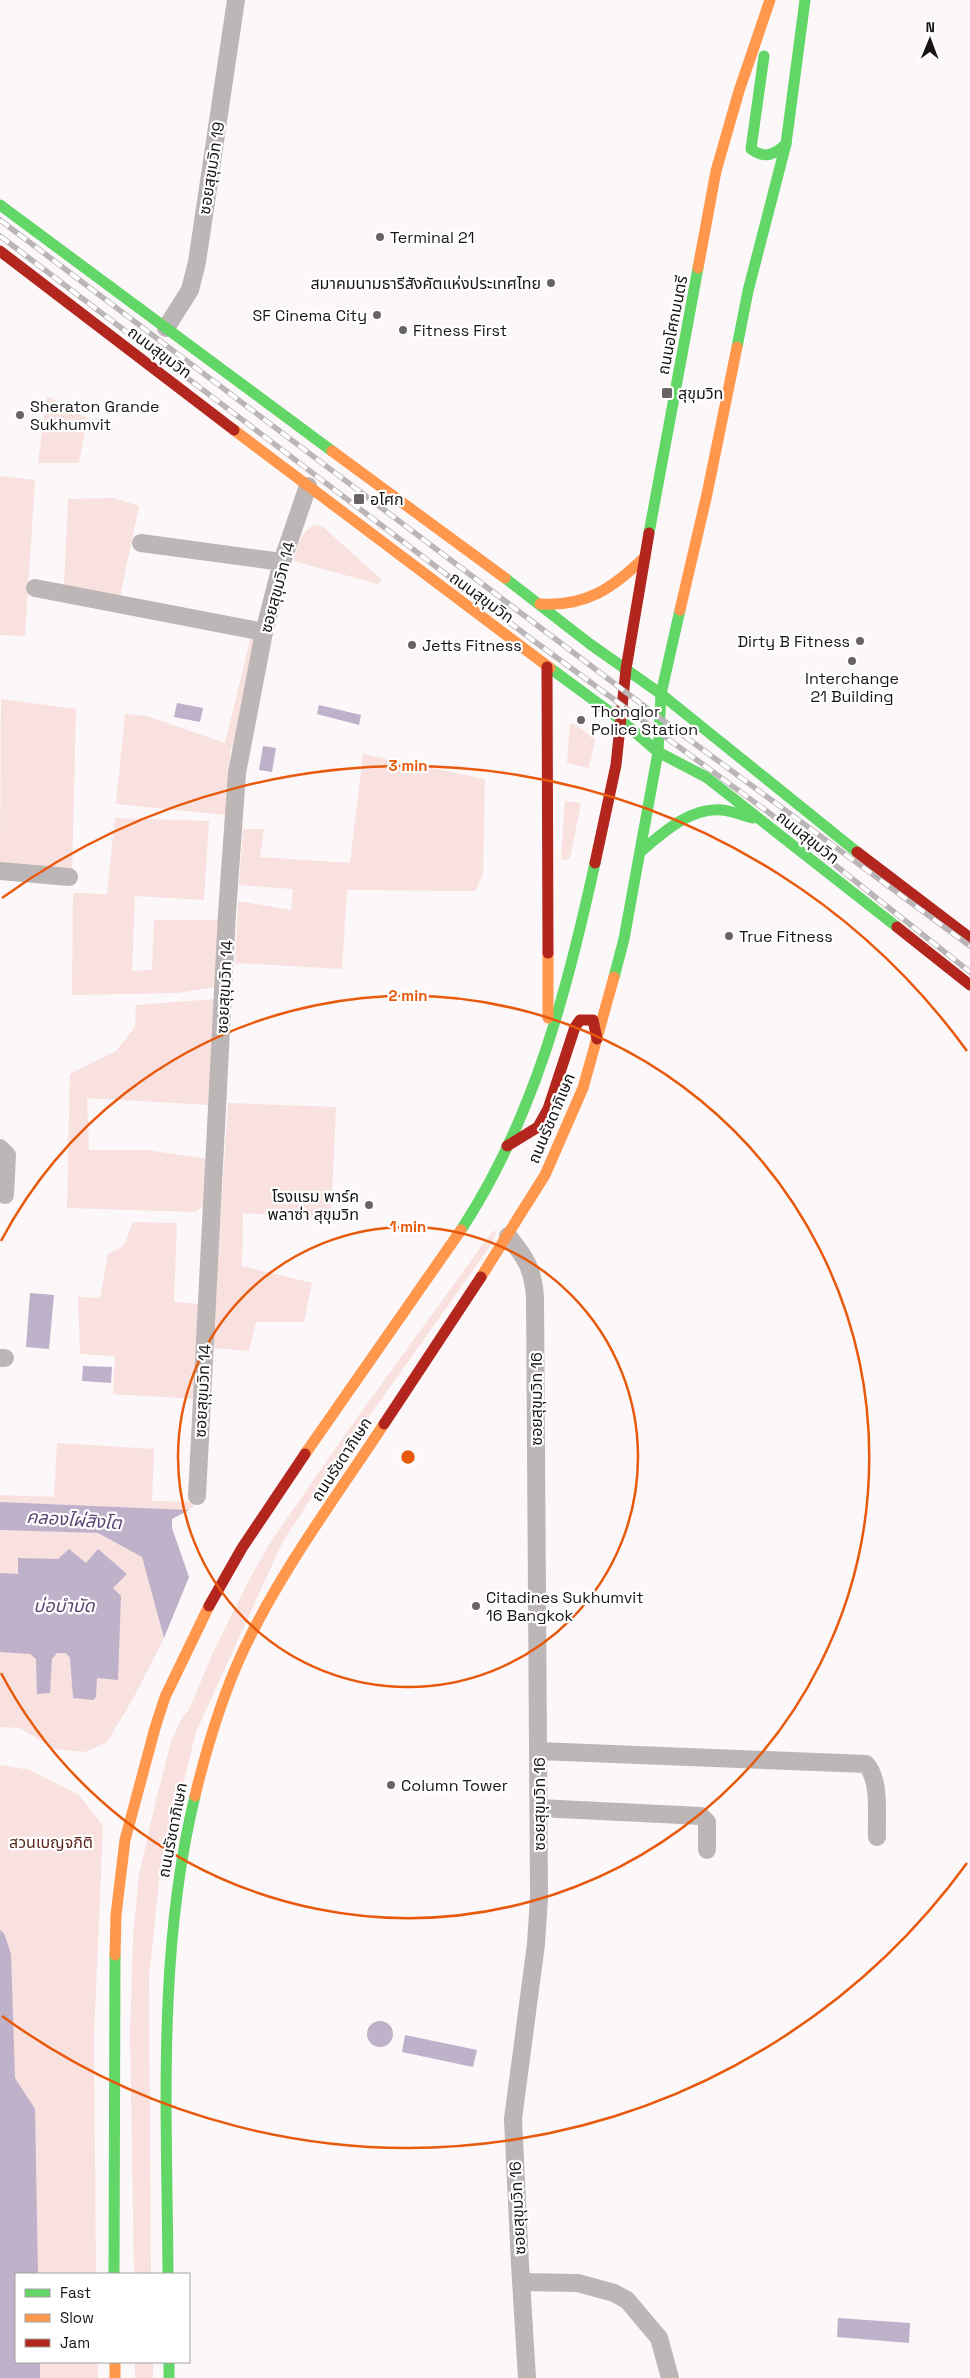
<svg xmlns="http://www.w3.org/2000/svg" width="970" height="2378" font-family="'Space Grotesk','Noto Sans Thai',sans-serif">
<rect width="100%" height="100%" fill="#fcf7f9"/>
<!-- green -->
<g fill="#f8e1de">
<path d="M 47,396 L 87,418 L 79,463 L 38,463 Z"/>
<path d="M 0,476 L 35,480 L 25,636 L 0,635 Z"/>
<path d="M 114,498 L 139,506 L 120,597 L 64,585 L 68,499 Z"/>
<path d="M 315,525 L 322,526 L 382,580 L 377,584 L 294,561 C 298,546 299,532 315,525 Z"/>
<path d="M 251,636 L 258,637 L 234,746 L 231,746 L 226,815 L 116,804 L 125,714 L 147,716 L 225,743 Z"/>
<path d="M 1,699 L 76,709 L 72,873 L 0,863 Z"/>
<path d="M 573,723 L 595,739 L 589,768 L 567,763 L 570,724 Z"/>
<path d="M 363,754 L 485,779 L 483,874 L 475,891 L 347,890 L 342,969 L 235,963 L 238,901 L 291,910 L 293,889 L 239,885 L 243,829 L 264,829 L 260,857 L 350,863 Z"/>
<path d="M 565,801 L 581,803 L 570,858 L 565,861 L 561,858 Z"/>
<path d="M 115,818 L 209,821 L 204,900 L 135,896 L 132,971 L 152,970 L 154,920 L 218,920 L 216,987 L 177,993 L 72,995 L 73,893 L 107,894 Z"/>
<path d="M 215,999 L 210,1105 L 87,1098 L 89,1150 L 147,1150 L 208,1159 L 206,1202 L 196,1212 L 67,1208 L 70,1074 L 116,1051 L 135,1027 L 136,1005 Z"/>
<path d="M 228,1103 L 336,1107 L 331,1219 L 243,1213 L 242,1266 L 312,1283 L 304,1322 L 256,1322 L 249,1351 L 212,1348 Z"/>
<path d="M 133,1222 L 177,1223 L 174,1302 L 202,1304 L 198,1399 L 113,1394 L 115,1356 L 80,1354 L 78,1297 L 100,1298 L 108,1254 C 134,1242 122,1243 133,1222 Z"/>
<path d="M 497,1230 L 493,1242 L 312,1497 L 283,1541 L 196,1732 L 159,1882 L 149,1977 L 151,2274 L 134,2274 L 130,2033 L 133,1938 L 139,1875 L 156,1800 L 171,1741 L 183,1716 L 189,1710 L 211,1657 L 247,1584 L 270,1543 L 346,1433 L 491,1233 Z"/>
<path d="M 57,1443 L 154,1449 L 152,1501 L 198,1502 L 189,1510 L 0,1502 L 0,1495 L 54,1497 Z"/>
<path d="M 0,1530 L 98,1533 L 142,1557 L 164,1638 L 135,1695 L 107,1742 L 85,1752 L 54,1749 L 20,1728 L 0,1727 Z"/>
<path d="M 0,1765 L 30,1770 L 79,1795 L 103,1826 L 94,2037 L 96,2274 L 16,2274 L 16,2362 L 98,2362 L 98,2378 L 0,2378 Z"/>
<rect x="135" y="2362" width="18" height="16"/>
</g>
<!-- water -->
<g fill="#beb1c9">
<path d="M 177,703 L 203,708 L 200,722 L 174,717 Z"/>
<path d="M 319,705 L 361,715 L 359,725 L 317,714 Z"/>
<path d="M 263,746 L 276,748 L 272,772 L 259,770 Z"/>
<path d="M 30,1293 L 54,1295 L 49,1349 L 26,1347 Z"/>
<path d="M 83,1366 L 112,1367 L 111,1383 L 82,1381 Z"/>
<path d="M 0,1502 L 189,1510 L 172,1519 L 172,1528 L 189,1577 L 164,1638 L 142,1557 L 98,1533 L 0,1530 Z"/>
<path d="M 69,1549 L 86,1563 L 98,1549 L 127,1574 L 113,1588 L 121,1596 L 118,1680 L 97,1678 L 96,1697 L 93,1700 L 73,1698 L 70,1658 L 66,1653 L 57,1653 L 52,1659 L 50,1693 L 37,1694 L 36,1659 L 30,1654 L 0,1652 L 0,1573 L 18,1574 L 18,1558 L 58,1559 Z"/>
<path d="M 0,1930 L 4,1933 L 11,1954 L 15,2078 L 35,2109 L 38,2274 L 16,2274 L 16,2362 L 40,2362 L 40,2378 L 0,2378 Z"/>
<circle cx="380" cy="2034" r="13"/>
<path d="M 405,2035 L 477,2050 L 473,2067 L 402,2052 Z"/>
<path d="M 838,2318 L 910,2323 L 909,2343 L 837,2337 Z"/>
</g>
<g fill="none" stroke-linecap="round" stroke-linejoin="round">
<!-- street -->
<g stroke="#bcb6b7" stroke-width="18">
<path d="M 166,328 L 190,290 L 197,262 L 236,0"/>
<path d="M 141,543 L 282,562"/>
<path d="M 35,588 L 264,632"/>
<path d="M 0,871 L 69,877"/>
<path d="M 0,1148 L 7,1155 L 5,1195"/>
<path d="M 508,1236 C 526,1258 533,1269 535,1297 L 539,1897 L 536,1944 L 513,2119 L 520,2264 L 527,2378"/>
<path d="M 0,1358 L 5,1358"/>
<path d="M 197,1496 L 227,913 L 237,773 L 264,632 L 282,562 L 308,486"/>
<path d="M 538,1751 L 866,1764 C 881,1781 876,1815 877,1837"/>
<path d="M 539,1808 L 701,1816 L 707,1822 L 707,1850"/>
<path d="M 522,2282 L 578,2283 L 614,2293 L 627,2300 L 659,2338 L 670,2378"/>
</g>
<!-- fast -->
<g stroke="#63d668" stroke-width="11">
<path d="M 764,56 L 751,149 C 764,159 775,155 786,144"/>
<path d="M 0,205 L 332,451"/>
<path d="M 737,347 L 748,291 L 786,144 L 805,0"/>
<path d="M 649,533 L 698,268"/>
<path d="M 505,578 L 590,644 L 661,694 L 857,852"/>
<path d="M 550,668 L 622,721 L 658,752 L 706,777 L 897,927"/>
<path d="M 640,852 C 663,833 690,807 722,810 C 733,811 743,816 753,818"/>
<path d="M 614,977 L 624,939 L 658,752 L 661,694 L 680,610"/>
<path d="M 461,1230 C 534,1119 567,991 595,863"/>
<path d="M 114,2274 L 115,1955"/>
<path d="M 168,2274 C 167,2116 157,1951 195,1796"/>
<path d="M 169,2362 L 169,2378"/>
</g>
<!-- slow -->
<g stroke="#ff974d" stroke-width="11">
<path d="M 698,268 L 716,171 L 739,91 L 770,0"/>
<path d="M 234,430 L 550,668"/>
<path d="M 332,451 L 505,578"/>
<path d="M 540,604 C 586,607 613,588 645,557"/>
<path d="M 680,610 L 707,494 L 737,347"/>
<path d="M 548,953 L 548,1018"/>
<path d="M 481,1277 L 545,1175 L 583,1088 L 614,977"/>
<path d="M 305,1454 L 461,1230"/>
<path d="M 195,1796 C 207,1746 222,1696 244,1649 C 282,1569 336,1497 384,1424"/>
<path d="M 115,1955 L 116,1915 L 125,1840 L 155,1728 L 165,1697 L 209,1606"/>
<path d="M 115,2362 L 115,2378"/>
</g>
<!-- jam -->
<g stroke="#b3261e" stroke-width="11">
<path d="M 0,251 L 234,430"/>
<path d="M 547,667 L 548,953"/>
<path d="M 857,852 L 970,938"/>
<path d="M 595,863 L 616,765 L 626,669 L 649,533"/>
<path d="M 897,927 L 970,985"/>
<path d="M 507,1146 L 538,1127 L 548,1109 L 575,1027 L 580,1020 L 593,1020 L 597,1039"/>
<path d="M 384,1424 L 481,1277"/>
<path d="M 209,1606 L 242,1548 L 305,1454"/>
</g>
<!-- rail casing -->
<g stroke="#bab5b6" stroke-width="5.5">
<g id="rail">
<path d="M 0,220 L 672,727 L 970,946"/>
<path d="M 0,236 L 534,641 L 768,812 L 970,972"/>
</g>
</g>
<!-- rail -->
<use href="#rail" stroke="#fff" stroke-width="4" stroke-dasharray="11" stroke-linecap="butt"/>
</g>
<!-- distance rings -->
<g fill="none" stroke="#e8590c" stroke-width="2.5">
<circle cx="408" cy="1457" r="230"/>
<path d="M1 1241A461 461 0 1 1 1 1673"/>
<path d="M967 1863A691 691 0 0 1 2 2016M2 898A691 691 0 0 1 967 1051"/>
</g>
<!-- markers -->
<g fill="#686466" stroke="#fff" stroke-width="2">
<circle cx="380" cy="237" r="5"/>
<circle cx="551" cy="283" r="5"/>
<circle cx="377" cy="315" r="5"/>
<circle cx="403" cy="330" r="5"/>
<rect x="661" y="387" width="12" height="12" rx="2.5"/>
<circle cx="20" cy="415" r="5"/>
<rect x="353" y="493" width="12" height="12" rx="2.5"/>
<circle cx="860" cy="641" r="5"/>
<circle cx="412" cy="645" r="5"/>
<circle cx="852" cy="661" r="5"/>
<circle cx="581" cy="720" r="5"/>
<circle cx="729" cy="936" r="5"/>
<circle cx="369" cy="1205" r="5"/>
<circle cx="476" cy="1606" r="5"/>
<circle cx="391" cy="1785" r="5"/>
</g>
<g text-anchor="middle" stroke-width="4.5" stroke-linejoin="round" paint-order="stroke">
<!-- street labels -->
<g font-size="16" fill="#191517" stroke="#fff">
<text transform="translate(211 168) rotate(-81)" y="6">ซอยสุขุมวิท 19</text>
<text transform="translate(672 325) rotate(-79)" y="6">ถนนอโศกมนตรี</text>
<text transform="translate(160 352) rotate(37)" y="6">ถนนสุขุมวิท</text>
<text transform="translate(277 587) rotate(-75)" y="6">ซอยสุขุมวิท 14</text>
<text transform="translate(482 597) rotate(36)" y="6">ถนนสุขุมวิท</text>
<text transform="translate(808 837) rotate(38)" y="6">ถนนสุขุมวิท</text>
<text transform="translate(224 987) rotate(-87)" y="6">ซอยสุขุมวิท 14</text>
<text transform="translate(551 1118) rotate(-67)" y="6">ถนนรัชดาภิเษก</text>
<text transform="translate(202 1391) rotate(-87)" y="6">ซอยสุขุมวิท 14</text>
<text transform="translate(536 1399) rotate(-90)" y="6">ซอยสุขุมวิท 16</text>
<text transform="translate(341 1459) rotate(-57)" y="6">ถนนรัชดาภิเษก</text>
<text transform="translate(539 1804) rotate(-90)" y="6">ซอยสุขุมวิท 16</text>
<text transform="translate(172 1830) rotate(-79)" y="6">ถนนรัชดาภิเษก</text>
<text transform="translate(517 2208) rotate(-93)" y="6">ซอยสุขุมวิท 16</text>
</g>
<!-- poi labels -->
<g font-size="16" fill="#191517" stroke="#fff" text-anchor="start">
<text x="390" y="243">Terminal 21</text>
<text x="541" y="289" text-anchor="end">สมาคมนามธารีสังคัตแห่งประเทศไทย</text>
<text x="367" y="321" text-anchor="end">SF Cinema City</text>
<text x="413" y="336">Fitness First</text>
<text x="678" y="399">สุขุมวิท</text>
<text x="30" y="412">Sheraton Grande<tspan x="30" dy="18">Sukhumvit</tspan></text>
<text x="370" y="505">อโศก</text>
<text x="850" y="647" text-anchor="end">Dirty B Fitness</text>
<text x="422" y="651">Jetts Fitness</text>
<text x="852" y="684" text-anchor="middle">Interchange<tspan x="852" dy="18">21 Building</tspan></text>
<text x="591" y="717">Thonglor<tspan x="591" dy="18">Police Station</tspan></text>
<text x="739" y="942">True Fitness</text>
<text x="359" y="1202" text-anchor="end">โรงแรม พาร์ค<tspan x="359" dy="18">พลาซ่า สุขุมวิท</tspan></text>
<text x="486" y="1603">Citadines Sukhumvit<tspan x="486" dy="18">16 Bangkok</tspan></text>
<text x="401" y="1791">Column Tower</text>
</g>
<!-- park labels -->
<g font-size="16" fill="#5d271d" stroke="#fff">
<text x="51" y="1848">สวนเบญจกิติ</text>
</g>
<!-- water labels -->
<g font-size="18" font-style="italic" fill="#5d4474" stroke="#fff">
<text transform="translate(74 1520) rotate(4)" y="6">คลองไผ่สิงโต</text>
<text x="64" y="1612">บ่อบำบัด</text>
</g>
</g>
<circle cx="408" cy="1457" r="8" fill="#e8590c" stroke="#fff" stroke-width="2.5"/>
<g font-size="15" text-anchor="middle" font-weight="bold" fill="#e8590c" stroke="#fff" stroke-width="4.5" stroke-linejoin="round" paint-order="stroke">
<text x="408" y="771">3 min</text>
<text x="408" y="1001">2 min</text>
<text x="408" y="1232">1 min</text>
</g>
<!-- legend -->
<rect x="15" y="2273" width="175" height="90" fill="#ffffff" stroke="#a3a1a2"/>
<rect x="25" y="2289" width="25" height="8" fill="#63d668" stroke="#a3a1a2"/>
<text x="60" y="2298" font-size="15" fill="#191517">Fast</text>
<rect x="25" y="2314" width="25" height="8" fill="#ff974d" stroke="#a3a1a2"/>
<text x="60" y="2323" font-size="15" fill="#191517">Slow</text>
<rect x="25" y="2339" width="25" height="8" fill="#b3261e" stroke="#a3a1a2"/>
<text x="60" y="2348" font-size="15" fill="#191517">Jam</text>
<!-- north arrow -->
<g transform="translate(930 40) rotate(1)" stroke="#ffffff" stroke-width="4" paint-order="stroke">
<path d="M0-4L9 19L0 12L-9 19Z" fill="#191517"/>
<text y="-8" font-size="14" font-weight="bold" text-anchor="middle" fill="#191517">N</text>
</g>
</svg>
